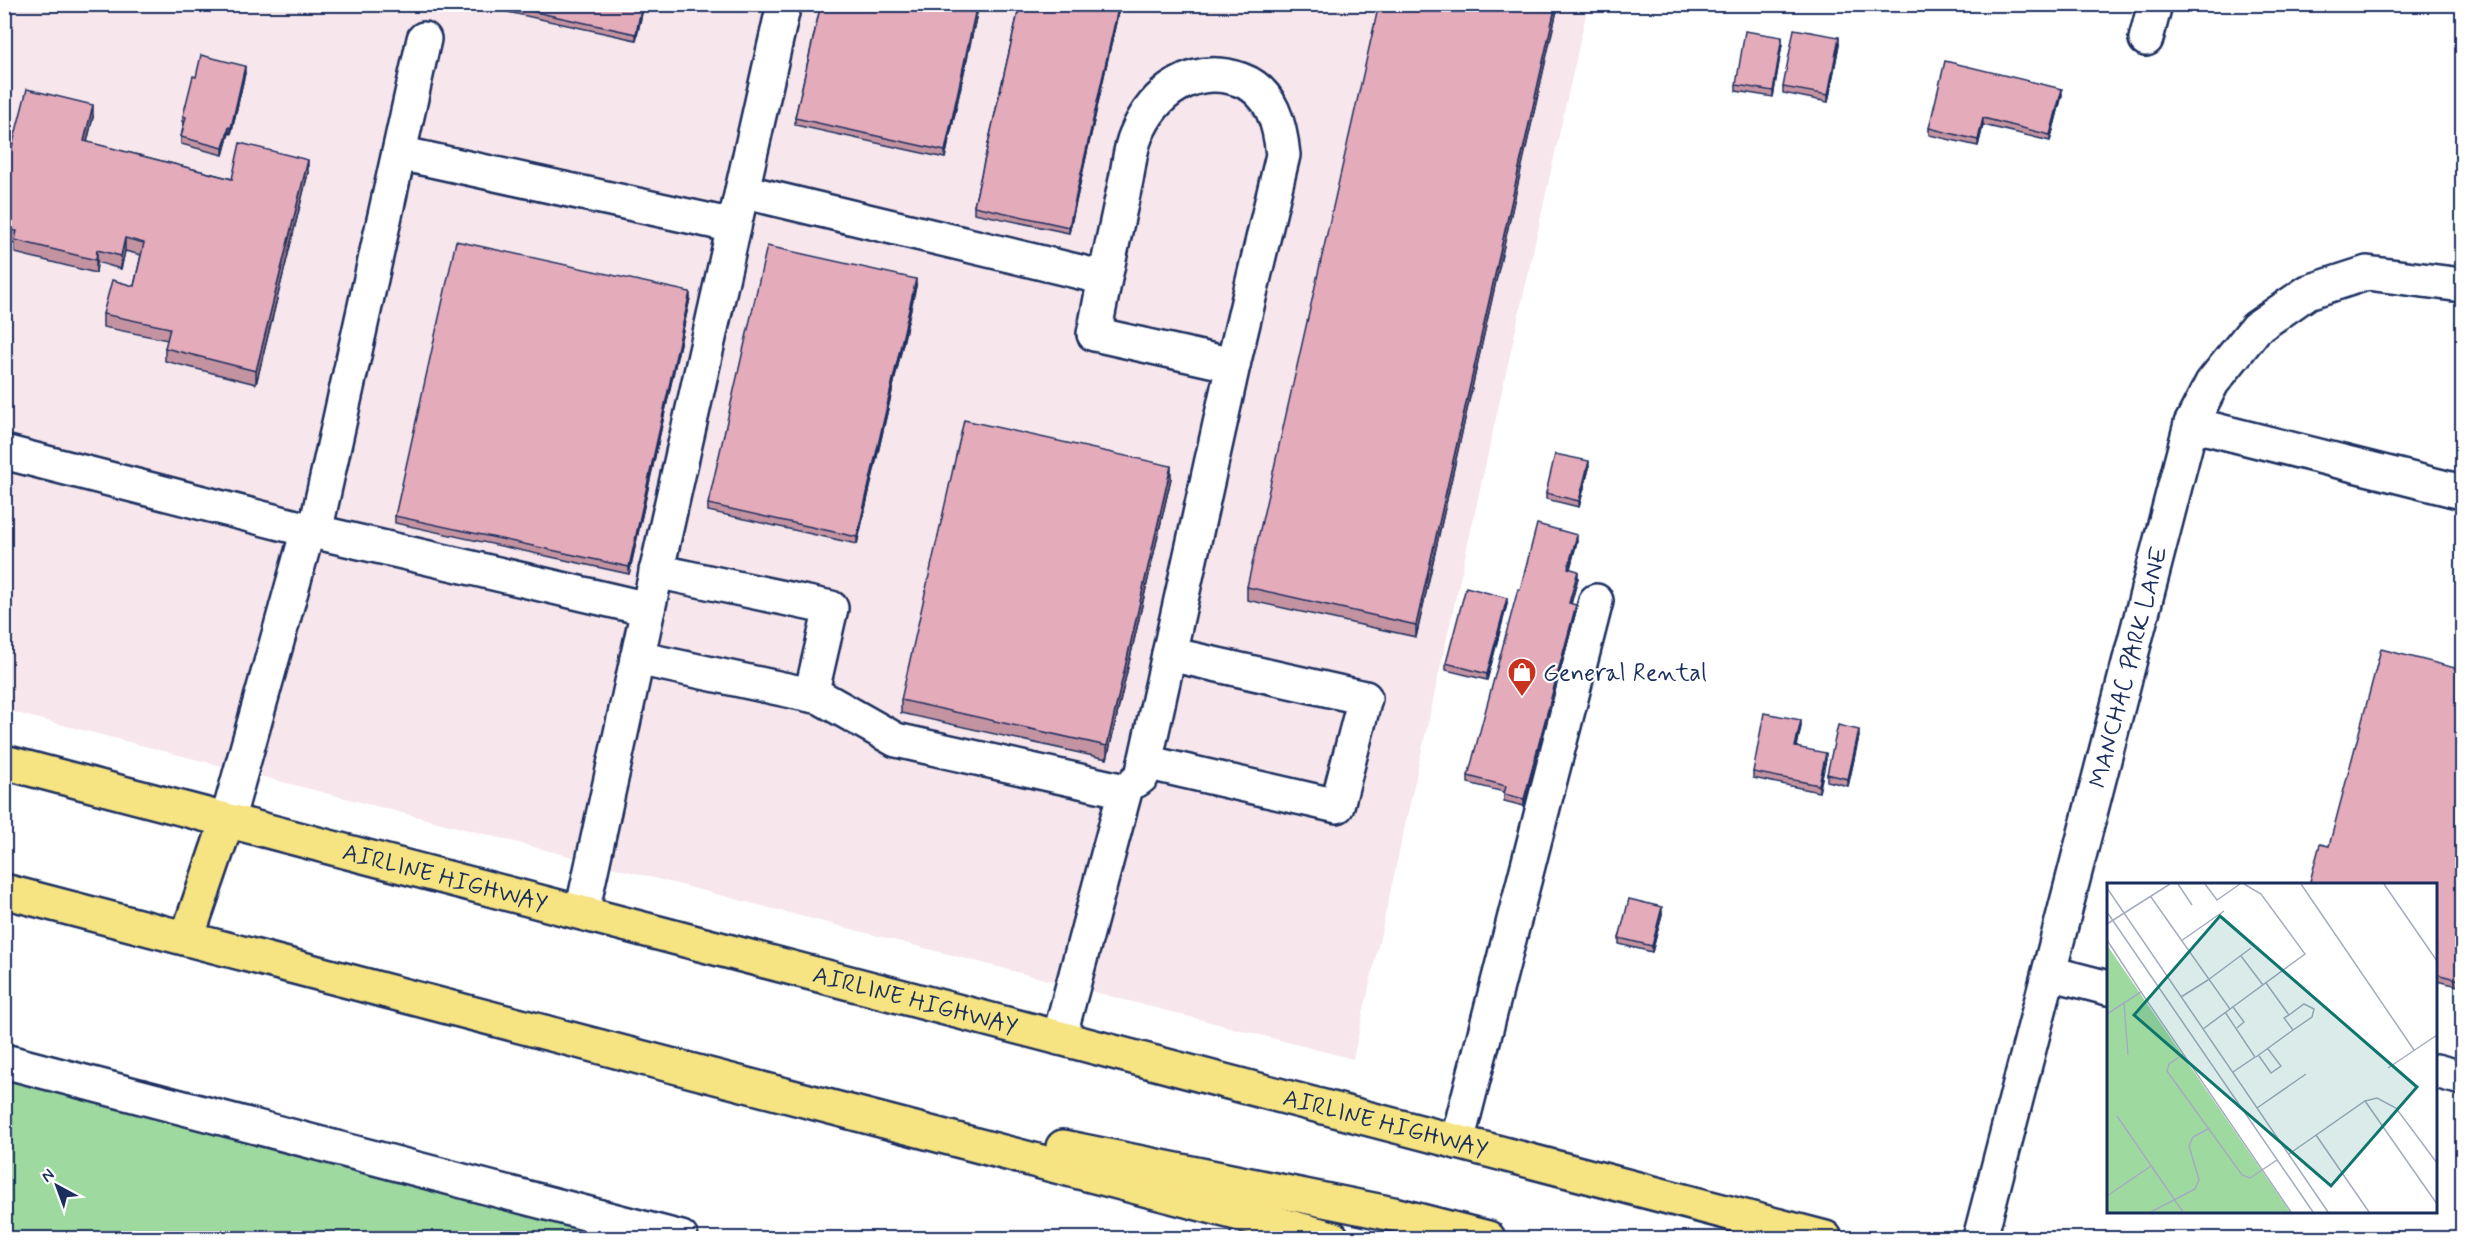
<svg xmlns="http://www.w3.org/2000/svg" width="2467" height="1243" font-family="Mynerve,sans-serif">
<rect width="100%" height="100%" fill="#fff"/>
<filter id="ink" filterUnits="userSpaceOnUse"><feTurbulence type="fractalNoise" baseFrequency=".0167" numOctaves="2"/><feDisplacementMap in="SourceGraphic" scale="12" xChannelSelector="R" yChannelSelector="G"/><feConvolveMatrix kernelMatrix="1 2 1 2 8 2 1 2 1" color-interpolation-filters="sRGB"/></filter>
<g filter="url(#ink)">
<!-- built -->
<path fill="#f7e6eb" d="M 4,5 L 1588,5 L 1353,1059 L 5,710 Z"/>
<!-- green -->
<path fill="#9ed99f" stroke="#5c847e" stroke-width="1.5" d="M 5,1074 L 636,1238 L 5,1238 Z"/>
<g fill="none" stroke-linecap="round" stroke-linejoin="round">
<!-- minor casing -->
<g stroke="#1b2f5e" stroke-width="38">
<g id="minor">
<path d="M 2146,39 L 2155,4"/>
<path d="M 399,153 L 734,226"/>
<path d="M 742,191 L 1105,278 L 1094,334 L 1233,365 L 1283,155 C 1280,125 1272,91 1241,80 C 1194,63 1154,92 1136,135 C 1130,148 1129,165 1126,180 C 1119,212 1112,245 1105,278"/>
<path d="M 2191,424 L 2462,492"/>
<path d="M 4,452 L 308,530 L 648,609 L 582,912"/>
<path d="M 315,532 L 424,39"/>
<path d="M 656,571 L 831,608 L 811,695"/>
<path d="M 648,609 L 784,4"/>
<path d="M 637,658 L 820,697 L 896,740 L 1125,791 L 1059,1038"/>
<path d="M 1145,762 L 1337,806 L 1365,698 L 1169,654"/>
<path d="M 1137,780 L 1142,776 L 1233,365"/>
<path d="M 227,821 L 308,530"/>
<path d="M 2050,973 L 2108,988"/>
<path d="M 4,1061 L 681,1238"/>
<path d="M 2436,1071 L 2462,1078"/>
<path d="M 1457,1142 L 1596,601"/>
<path id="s1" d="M 1980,1238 L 2191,424 L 2212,383 L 2256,328 L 2308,292 L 2367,273 L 2462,285"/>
</g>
</g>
<!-- highway casing -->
<g stroke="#1b2f5e" stroke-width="38">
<g id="highway">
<path id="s2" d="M 4,762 L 1825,1238"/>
<path d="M 4,891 L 1332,1238"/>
<path d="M 187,938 L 227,821"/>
<path d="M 1063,1147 L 1393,1214 L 1488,1238"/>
</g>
</g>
<!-- minor -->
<use href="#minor" stroke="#fff" stroke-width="33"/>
<!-- highway -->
<use href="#highway" stroke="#f6e381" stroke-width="33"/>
</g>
<!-- wall -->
<g fill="#c493a1" stroke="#1b2f5e" stroke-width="1.5">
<path d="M 644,4 L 636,40 L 503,11 L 503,5 Z"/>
<path d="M 821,4 L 979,4 L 945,158 L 795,125 L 795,118 Z"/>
<path d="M 1020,4 L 1120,4 L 1069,233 L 974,213 L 974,206 Z"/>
<path d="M 1558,4 L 1416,637 L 1247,600 L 1247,587 Z"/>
<path d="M 1782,44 L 1773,97 L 1736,91 L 1736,85 Z"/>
<path d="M 1839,44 L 1828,102 L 1783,93 L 1783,87 Z"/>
<path d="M 245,73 L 231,134 L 229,133 L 223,155 L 181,144 L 181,137 L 184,123 L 183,123 L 183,116 L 196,77 Z"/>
<path d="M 2062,95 L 2050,141 L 1983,125 L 1978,146 L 1929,135 L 1929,128 Z"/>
<path d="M 93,117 L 87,142 L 232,179 L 308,173 L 256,384 L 165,361 L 165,348 L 168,340 L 103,327 L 103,314 L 134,286 L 141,255 L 125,251 L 121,269 L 97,262 L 96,273 L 15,253 L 15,244 L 4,241 L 4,178 Z"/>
<path d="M 916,286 L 857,544 L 708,511 L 708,504 Z"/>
<path d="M 690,298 L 629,574 L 395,523 L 395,516 Z"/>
<path d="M 1589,468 L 1579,507 L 1546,499 L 1546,493 Z"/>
<path d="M 1171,478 L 1107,759 L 901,713 L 901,700 Z"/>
<path d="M 1577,541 L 1570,569 L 1578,578 L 1571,604 L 1576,611 L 1524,806 L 1504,801 L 1504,792 L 1468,783 L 1468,776 Z"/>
<path d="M 1507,604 L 1487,680 L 1446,670 L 1446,663 Z"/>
<path d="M 2463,670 L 2463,987 L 2436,981 L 2436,885 L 2329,846 Z"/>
<path d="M 1801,726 L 1797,747 L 1826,759 L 1819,792 L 1753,778 L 1753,772 Z"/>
<path d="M 1859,736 L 1848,786 L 1827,781 L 1827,774 Z"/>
<path d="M 1662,914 L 1652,952 L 1619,944 L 1619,938 Z"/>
</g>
<!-- shaded-wall -->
<g fill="#a07883" stroke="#1b2f5e" stroke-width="1.5">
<path d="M 642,4 L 644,4 L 636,40 L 636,34 Z"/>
<path d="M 977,4 L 979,4 L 945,158 L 945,151 Z"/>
<path d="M 1119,4 L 1120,4 L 1069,233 L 1069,227 Z"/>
<path d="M 1556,4 L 1558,4 L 1558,6 L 1416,637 L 1416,625 Z"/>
<path d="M 1782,37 L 1782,44 L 1773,97 L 1773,91 Z"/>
<path d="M 1839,37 L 1839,44 L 1828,102 L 1828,95 Z"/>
<path d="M 245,66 L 245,73 L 231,134 L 231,128 Z"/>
<path d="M 2062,89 L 2062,95 L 2050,141 L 2050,135 Z"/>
<path d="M 93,105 L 93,117 L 84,154 L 84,141 Z"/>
<path d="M 1983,118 L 1983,125 L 1978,146 L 1978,140 Z"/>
<path d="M 229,127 L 229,133 L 223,155 L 223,148 Z"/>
<path d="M 308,160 L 308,173 L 256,384 L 256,371 Z"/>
<path d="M 125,238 L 125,251 L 121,269 L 121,256 Z"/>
<path d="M 97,250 L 97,262 L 96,273 L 96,260 Z"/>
<path d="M 916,279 L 916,286 L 857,544 L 857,537 Z"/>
<path d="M 690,292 L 690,298 L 629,574 L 629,567 Z"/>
<path d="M 1589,461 L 1589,468 L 1579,507 L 1579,501 Z"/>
<path d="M 1171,466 L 1171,478 L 1107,759 L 1107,746 Z"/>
<path d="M 1577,535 L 1577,541 L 1568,575 L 1568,568 Z"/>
<path d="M 1578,571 L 1578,578 L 1569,610 L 1569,603 Z"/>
<path d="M 1507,598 L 1507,604 L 1487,680 L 1487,674 Z"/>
<path d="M 1576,605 L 1576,611 L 1524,806 L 1524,799 Z"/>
<path d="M 1801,720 L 1801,726 L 1795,753 L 1795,747 Z"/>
<path d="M 1859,730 L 1859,736 L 1848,786 L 1848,779 Z"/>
<path d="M 1826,753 L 1826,759 L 1819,792 L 1819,785 Z"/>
<path d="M 1662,907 L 1662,914 L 1652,952 L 1652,946 Z"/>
</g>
<!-- building -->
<g fill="#e4abbb" stroke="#1b2f5e" stroke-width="1.5">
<path d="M 642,4 L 636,34 L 503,5 L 504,4 Z"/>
<path d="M 821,4 L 977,4 L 945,151 L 795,118 Z"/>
<path d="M 1020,4 L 1119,4 L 1069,227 L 974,206 Z"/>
<path d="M 1379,4 L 1556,4 L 1416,625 L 1247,587 Z"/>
<path d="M 1794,29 L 1839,37 L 1828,95 L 1783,87 Z"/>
<path d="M 1745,31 L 1782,37 L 1773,91 L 1736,85 Z"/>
<path d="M 201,55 L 245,66 L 231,128 L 229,127 L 223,148 L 181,137 L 186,117 L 183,116 L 193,76 L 196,77 Z"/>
<path d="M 1945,61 L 2062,89 L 2050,135 L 1983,118 L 1978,140 L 1929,128 Z"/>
<path d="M 27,89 L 93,105 L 84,141 L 232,179 L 240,143 L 308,160 L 256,371 L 165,348 L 170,328 L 103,314 L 112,280 L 134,286 L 144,243 L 125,238 L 121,256 L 97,250 L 96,260 L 15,240 L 17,231 L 4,229 L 4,178 Z"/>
<path d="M 456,241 L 690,292 L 629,567 L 395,516 Z"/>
<path d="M 767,246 L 916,279 L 857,537 L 708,504 Z"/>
<path d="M 964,420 L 1171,466 L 1107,746 L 901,700 Z"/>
<path d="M 1555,454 L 1589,461 L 1579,501 L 1546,493 Z"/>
<path d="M 1537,524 L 1577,535 L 1568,568 L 1578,571 L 1569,603 L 1576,605 L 1524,799 L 1504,794 L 1506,786 L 1468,776 L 1518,589 L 1520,590 Z"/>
<path d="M 1466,587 L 1507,598 L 1487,674 L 1446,663 Z"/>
<path d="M 2381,649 L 2463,670 L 2463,981 L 2436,974 L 2436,885 L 2309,885 L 2320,844 L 2329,846 Z"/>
<path d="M 1764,713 L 1801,720 L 1795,747 L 1826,753 L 1819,785 L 1753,772 Z"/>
<path d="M 1838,725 L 1859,730 L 1848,779 L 1827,774 Z"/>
<path d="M 1629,899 L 1662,907 L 1652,946 L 1619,938 Z"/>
</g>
</g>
<!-- icons -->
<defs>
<g id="shop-pin" transform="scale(1.5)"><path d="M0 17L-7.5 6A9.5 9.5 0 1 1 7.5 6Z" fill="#c8321e" stroke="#fff"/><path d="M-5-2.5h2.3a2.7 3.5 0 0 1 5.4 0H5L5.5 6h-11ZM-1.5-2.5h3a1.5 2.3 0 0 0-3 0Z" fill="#fff"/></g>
</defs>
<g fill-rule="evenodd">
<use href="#shop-pin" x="1522" y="672"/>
</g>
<g text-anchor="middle" stroke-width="4.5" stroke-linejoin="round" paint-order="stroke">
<!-- street labels -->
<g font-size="24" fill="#1b2f5e" stroke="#fff">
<text dy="8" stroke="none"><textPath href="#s1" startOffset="590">MANCHAC PARK LANE</textPath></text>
<text dy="8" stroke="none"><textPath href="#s2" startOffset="456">AIRLINE HIGHWAY</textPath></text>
<text dy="8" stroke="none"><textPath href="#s2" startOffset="942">AIRLINE HIGHWAY</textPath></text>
<text dy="8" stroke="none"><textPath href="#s2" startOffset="1428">AIRLINE HIGHWAY</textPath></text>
</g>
<!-- poi labels -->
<g font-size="24" fill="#1b2f5e" stroke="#fff" text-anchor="start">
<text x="1543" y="680">General Rental</text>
</g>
</g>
<!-- overview -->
<g transform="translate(2107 883)">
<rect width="330" height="330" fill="#fff"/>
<path d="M 0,62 L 183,329 L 0,329 Z" fill="#9ed99f"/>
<path fill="none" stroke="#a4acbf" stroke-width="1.5" d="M 71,1 L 85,22M 98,1 L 110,17 L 133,1M 194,1 L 307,167M 277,1 L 330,78M 0,5 L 221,329M 44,14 L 123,126 L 96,146M 0,29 L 206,329M 0,41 L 63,1M 0,57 L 34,109 L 0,131M 74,58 L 117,28M 134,73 L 156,102M 101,97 L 144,65M 159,100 L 182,132 L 177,135 L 186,147 L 205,134 L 207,126 L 197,121 L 182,132M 34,109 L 184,329M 74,114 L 101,97M 17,120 L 21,172M 126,124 L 137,139 L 130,145M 123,126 L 198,71 L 154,11 L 137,1M 118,129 L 148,174 L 126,189M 77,171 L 62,181 L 60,188 L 135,292 L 143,295 L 170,277M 152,173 L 164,190 L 174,183 L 161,166M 149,174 L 186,147M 281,185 L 330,152M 258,218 L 330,321M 150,225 L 199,191M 10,233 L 76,329M 209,252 L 262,329M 182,271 L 258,218 L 270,215 L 289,225 L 330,280M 0,313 L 44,283M 44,329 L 88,306 L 92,297 L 82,263 L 86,254 L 103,245"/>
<path fill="#0f766e" fill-opacity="0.15" stroke="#0f766e" stroke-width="3" d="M 113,33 L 310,204 L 224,303 L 27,132 Z"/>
<rect width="330" height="330" fill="none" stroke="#1b2f5e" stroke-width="3"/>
</g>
<!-- margin -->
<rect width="2467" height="1243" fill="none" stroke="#fff" stroke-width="24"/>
<rect x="12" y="12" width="2443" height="1219" fill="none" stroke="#1b2f5e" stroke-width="2" filter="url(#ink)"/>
<!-- north arrow -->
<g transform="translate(57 1186) rotate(319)" stroke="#ffffff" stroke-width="4.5" paint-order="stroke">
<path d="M0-4.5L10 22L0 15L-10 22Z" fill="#1b2f5e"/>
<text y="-9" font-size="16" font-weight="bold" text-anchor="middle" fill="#1b2f5e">N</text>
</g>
</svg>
